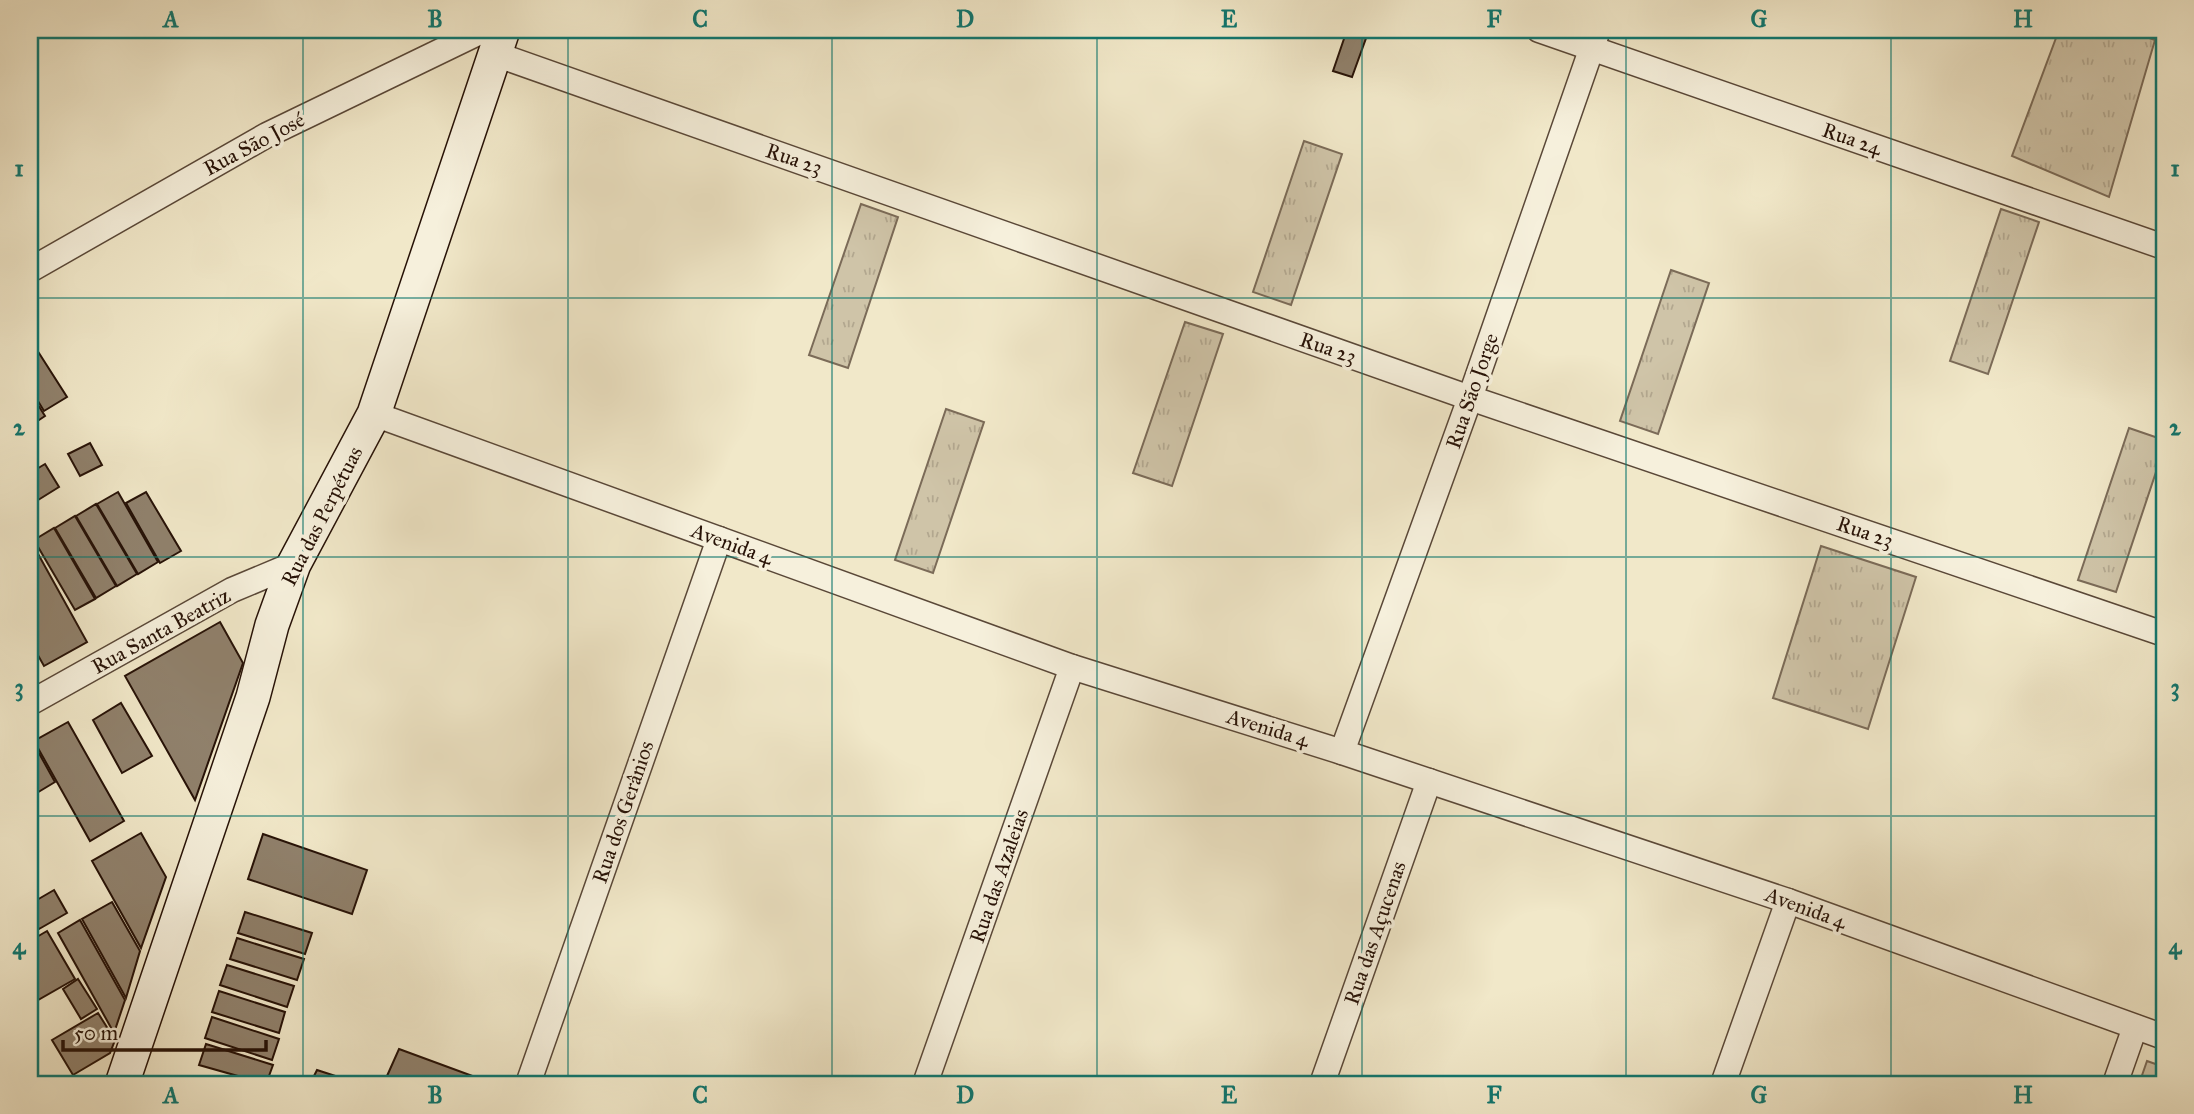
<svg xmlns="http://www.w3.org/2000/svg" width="2194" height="1114" font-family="'IM FELL Great Primer',serif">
<defs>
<pattern id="grass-tufts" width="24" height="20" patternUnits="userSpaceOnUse" patternTransform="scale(1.75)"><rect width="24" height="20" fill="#cfc4a8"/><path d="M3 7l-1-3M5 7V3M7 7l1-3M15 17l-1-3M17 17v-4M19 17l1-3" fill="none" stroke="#b2a78f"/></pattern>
</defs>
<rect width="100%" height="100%" fill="#f1e8c9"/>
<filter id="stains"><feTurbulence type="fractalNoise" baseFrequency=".00286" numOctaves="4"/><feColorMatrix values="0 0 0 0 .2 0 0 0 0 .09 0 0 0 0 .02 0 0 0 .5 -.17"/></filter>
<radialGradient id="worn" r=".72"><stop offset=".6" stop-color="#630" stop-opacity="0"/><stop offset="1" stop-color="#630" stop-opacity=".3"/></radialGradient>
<!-- grass -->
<g fill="url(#grass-tufts)" stroke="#7b6b58" stroke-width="2">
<path d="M 2059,30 L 2126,30 L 2155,40 L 2109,197 L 2012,156 Z"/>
<path d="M 1304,141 L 1342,154 L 1291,305 L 1253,292 Z"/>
<path d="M 861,204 L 898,217 L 848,368 L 809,355 Z"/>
<path d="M 2001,209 L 2039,222 L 1988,374 L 1950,361 Z"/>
<path d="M 1671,270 L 1709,283 L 1658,434 L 1620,421 Z"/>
<path d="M 1185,322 L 1223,334 L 1172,486 L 1133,473 Z"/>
<path d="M 946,409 L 984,422 L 933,573 L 895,560 Z"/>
<path d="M 2129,428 L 2164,440 L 2164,448 L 2116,592 L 2078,580 Z"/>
<path d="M 1821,546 L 1916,577 L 1868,729 L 1773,698 Z"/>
<path d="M 2147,1061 L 2164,1067 L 2164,1084 L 2139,1084 Z"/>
</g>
<!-- building -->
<g fill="#90816c" stroke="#271207" stroke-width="2">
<path d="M 1347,30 L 1369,30 L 1352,77 L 1333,71 Z"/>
<path d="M 30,339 L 67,397 L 44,411 L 30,388 Z"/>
<path d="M 30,392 L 45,416 L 30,426 Z"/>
<path d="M 90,443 L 102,465 L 80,476 L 68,454 Z"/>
<path d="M 45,464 L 59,487 L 30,505 L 30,473 Z"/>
<path d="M 118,492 L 158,562 L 138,574 L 97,504 Z"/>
<path d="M 146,492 L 181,551 L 160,563 L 126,503 Z"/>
<path d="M 96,504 L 137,574 L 117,586 L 76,516 Z"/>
<path d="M 75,516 L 116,586 L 96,598 L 55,528 Z"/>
<path d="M 54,528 L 95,599 L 75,610 L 34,540 Z"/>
<path d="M 32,543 L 87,642 L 44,666 L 30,641 Z"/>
<path d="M 220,622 L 243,663 L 195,800 L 125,676 Z"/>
<path d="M 121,703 L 152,756 L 122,773 L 93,720 Z"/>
<path d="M 68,722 L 124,821 L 90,841 L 34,741 Z"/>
<path d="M 30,737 L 55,782 L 30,797 Z"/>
<path d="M 141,833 L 166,877 L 141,948 L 92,861 Z"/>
<path d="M 263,834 L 367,870 L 352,914 L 248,879 Z"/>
<path d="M 30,835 L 37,848 L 30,852 Z"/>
<path d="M 54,890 L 67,913 L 39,929 L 30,914 L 30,904 Z"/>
<path d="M 112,902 L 140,951 L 126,998 L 82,919 Z"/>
<path d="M 245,912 L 312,933 L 305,954 L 238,933 Z"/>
<path d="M 80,920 L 125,1000 L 114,1033 L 58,933 Z"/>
<path d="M 47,931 L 75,979 L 31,1004 L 30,941 Z"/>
<path d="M 237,938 L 304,959 L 297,980 L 230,959 Z"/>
<path d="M 227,965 L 294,986 L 287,1007 L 220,985 Z"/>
<path d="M 78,979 L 97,1009 L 81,1019 L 63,989 Z"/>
<path d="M 219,991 L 285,1012 L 279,1033 L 212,1012 Z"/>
<path d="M 98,1013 L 115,1040 L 110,1053 L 73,1075 L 52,1040 Z"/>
<path d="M 212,1017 L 279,1039 L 272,1060 L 205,1038 Z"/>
<path d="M 206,1044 L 273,1065 L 266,1084 L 199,1065 Z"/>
<path d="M 399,1049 L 486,1081 L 486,1084 L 412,1084 L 387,1076 Z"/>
<path d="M 317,1070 L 360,1084 L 310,1084 Z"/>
</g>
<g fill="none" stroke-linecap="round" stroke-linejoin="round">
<!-- street casing -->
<g stroke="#5a4838" stroke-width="27">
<g id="street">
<path d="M 1539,30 L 2164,247"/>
<path d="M 495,54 L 1470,398 L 2164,634"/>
<path d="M 30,270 L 267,135 L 484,30"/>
<path d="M 374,414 L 1072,667 L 1342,752 L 1788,901 L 2164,1037"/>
<path d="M 30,703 L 232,590 L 294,564"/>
<path d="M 1342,752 L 1470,398 L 1598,30"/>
<path d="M 528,1084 L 719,539"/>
<path d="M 925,1084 L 1072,667"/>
<path d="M 1322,1084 L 1429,781"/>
<path d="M 1723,1084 L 1788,901"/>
<path d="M 2115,1084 L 2135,1027"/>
</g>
</g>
<!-- secondary casing -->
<g stroke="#271207" stroke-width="36">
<path id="secondary" d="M 122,1084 L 253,697 L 272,625 L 294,564 L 374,414 L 503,30"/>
</g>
<!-- street -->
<use href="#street" stroke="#f6f0dc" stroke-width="24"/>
<!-- secondary -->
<use href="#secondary" stroke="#f6f0dc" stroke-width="33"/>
</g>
<!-- grid -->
<path fill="none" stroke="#0f766e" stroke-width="2" stroke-opacity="0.55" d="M 303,30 L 303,1084M 568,30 L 568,1084M 832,30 L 832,1084M 1097,30 L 1097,1084M 1362,30 L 1362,1084M 1626,30 L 1626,1084M 1891,30 L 1891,1084M 30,298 L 2164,298M 30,557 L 2164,557M 30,816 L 2164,816"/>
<g text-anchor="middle" stroke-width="7" stroke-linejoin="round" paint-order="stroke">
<!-- street labels -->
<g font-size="21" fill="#271207" stroke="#f6f0dc">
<text transform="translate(1852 139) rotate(19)" y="7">Rua 24</text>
<text transform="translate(254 144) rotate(-28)" y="7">Rua São José</text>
<text transform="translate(794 159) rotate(19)" y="7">Rua 23</text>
<text transform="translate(1328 348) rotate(19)" y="7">Rua 23</text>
<text transform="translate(1472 391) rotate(-71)" y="7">Rua São Jorge</text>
<text transform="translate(322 516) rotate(-63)" y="7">Rua das Perpétuas</text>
<text transform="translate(1865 532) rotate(19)" y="7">Rua 23</text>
<text transform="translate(732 544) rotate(20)" y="7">Avenida 4</text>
<text transform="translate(161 631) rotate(-29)" y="7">Rua Santa Beatriz</text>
<text transform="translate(1268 728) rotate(17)" y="7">Avenida 4</text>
<text transform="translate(623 812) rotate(-71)" y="7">Rua dos Gerânios</text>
<text transform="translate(999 876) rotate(-71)" y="7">Rua das Azaleias</text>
<text transform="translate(1806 908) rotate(20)" y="7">Avenida 4</text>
<text transform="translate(1375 933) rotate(-71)" y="7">Rua das Açucenas</text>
</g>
</g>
<!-- margin -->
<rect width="2194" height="1114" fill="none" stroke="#f1e8c9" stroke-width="77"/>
<!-- scale -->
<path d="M63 1040v10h203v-10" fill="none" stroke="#271207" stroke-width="3.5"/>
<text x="74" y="1040" font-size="21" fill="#271207" stroke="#f6f0dc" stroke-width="5" paint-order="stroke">50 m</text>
<rect x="38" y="38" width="2118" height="1038" fill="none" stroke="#0f766e" stroke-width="2.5"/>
<g font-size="23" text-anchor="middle" font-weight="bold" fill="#0f766e">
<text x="171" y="27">A</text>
<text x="435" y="27">B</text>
<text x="700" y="27">C</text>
<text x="965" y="27">D</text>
<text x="1229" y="27">E</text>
<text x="1494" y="27">F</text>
<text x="1759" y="27">G</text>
<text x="2023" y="27">H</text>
<text x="19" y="176">1</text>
<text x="2175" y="176">1</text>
<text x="19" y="435">2</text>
<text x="2175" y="435">2</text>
<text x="19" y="695">3</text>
<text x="2175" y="695">3</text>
<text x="19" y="954">4</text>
<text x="2175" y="954">4</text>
<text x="171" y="1103">A</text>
<text x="435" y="1103">B</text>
<text x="700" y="1103">C</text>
<text x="965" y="1103">D</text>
<text x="1229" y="1103">E</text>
<text x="1494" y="1103">F</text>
<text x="1759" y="1103">G</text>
<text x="2023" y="1103">H</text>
</g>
<rect width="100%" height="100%" filter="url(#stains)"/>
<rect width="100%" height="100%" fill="url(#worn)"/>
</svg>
